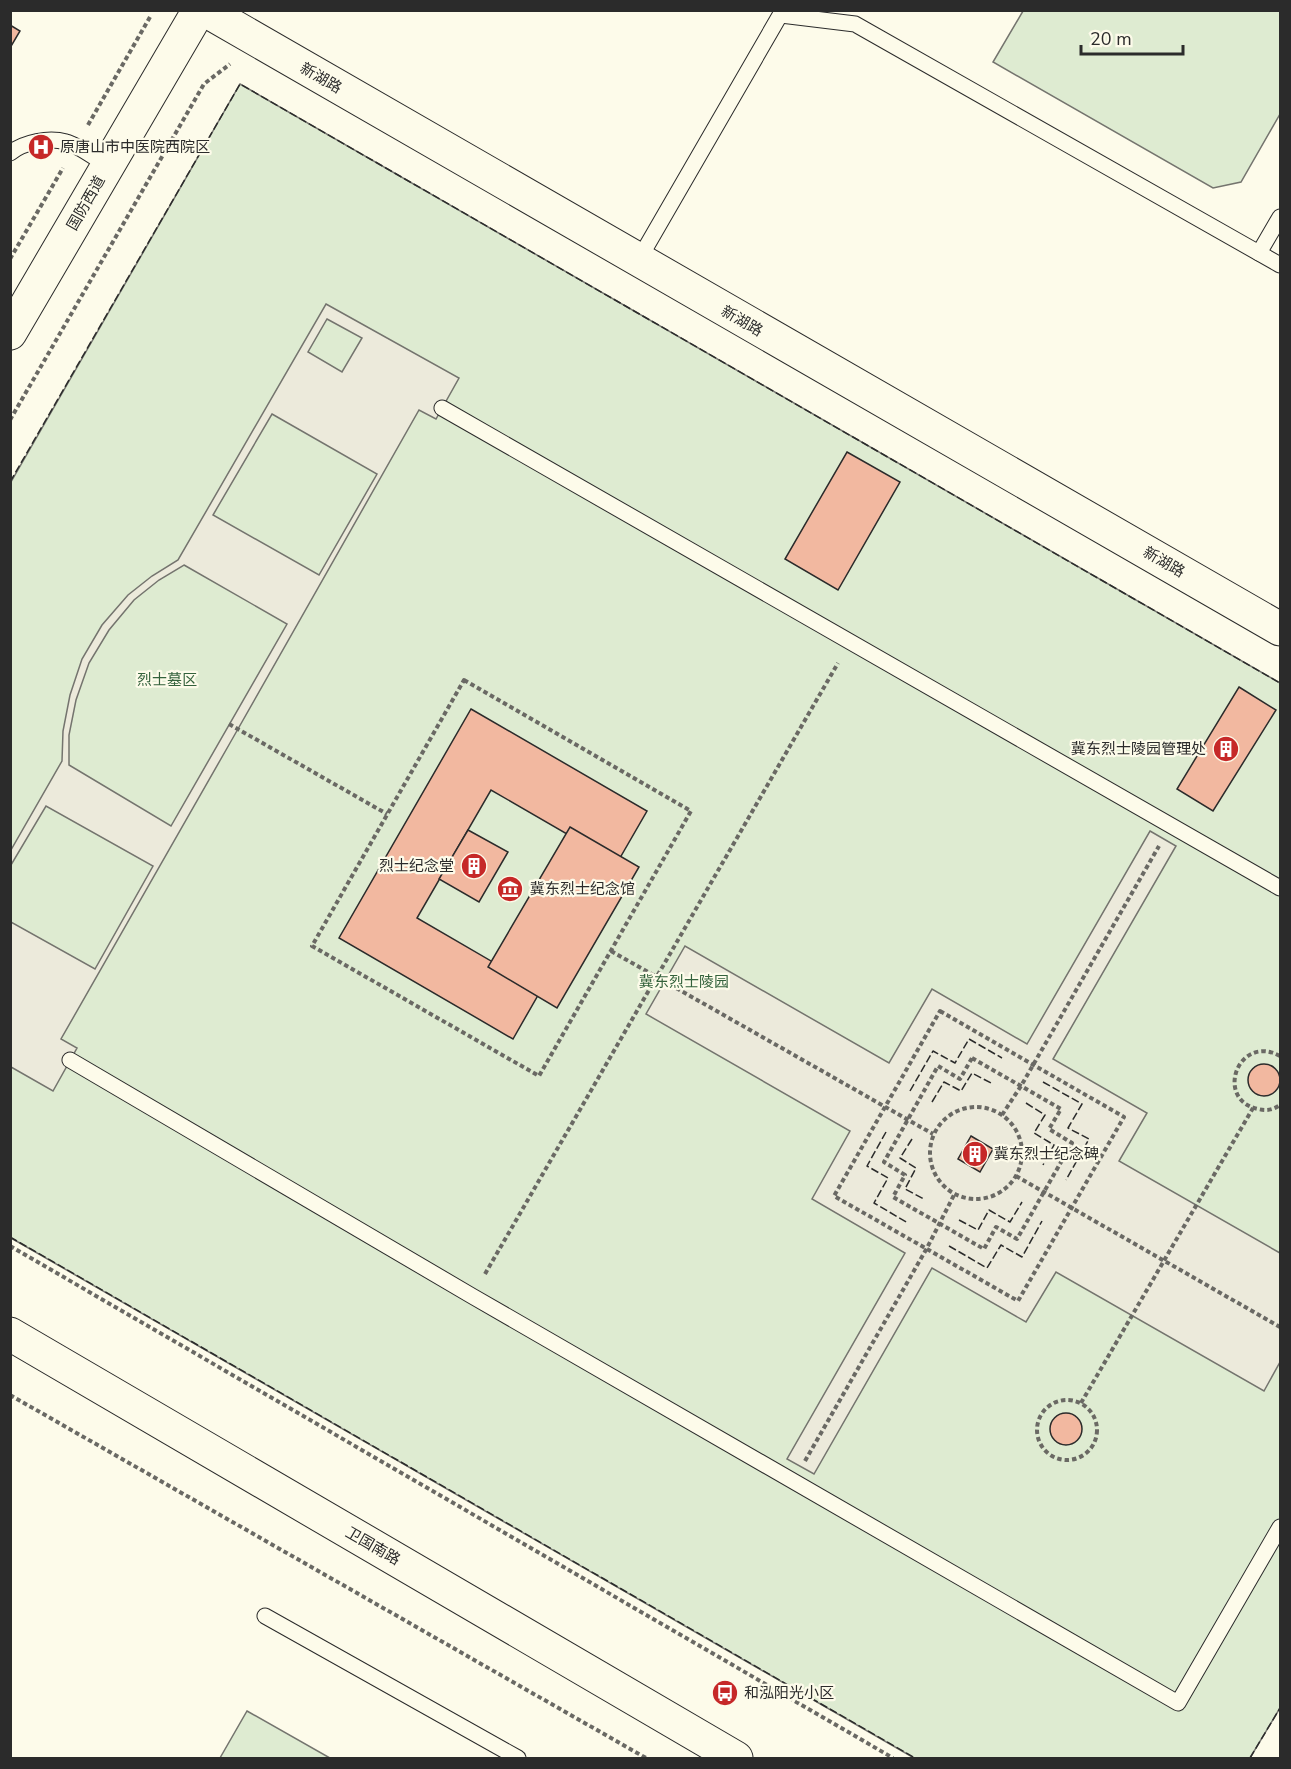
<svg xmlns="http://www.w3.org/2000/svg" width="1291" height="1769" font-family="'Nunito Sans','Noto Sans SC',sans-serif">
<rect width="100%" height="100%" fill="#fdfbea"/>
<!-- green -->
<g fill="#deebd1" stroke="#74746e" stroke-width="1.5">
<path d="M 1023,11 L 1280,11 L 1280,114 L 1241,182 L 1213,188 L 993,62 Z"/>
<path d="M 240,84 L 1280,683 L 1280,1708 L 1250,1758 L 914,1758 L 11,1238 L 11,482 Z"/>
<path d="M 247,1711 L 330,1758 L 220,1758 Z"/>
</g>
<!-- parking -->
<g fill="#eceadb" stroke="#74746e" stroke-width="1.5" fill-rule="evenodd">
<path d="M 326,304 L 459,378 L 436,419 L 419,410 L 230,743 L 61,1039 L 77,1048 L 53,1091 L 11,1067 L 11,922 L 95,969 L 153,866 L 46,806 L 11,865 L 11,850 L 62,761 L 63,731 L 70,695 L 82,659 L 102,625 L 128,595 L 152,576 L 178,560 ZM 327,319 L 362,338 L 342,372 L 308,352 ZM 272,414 L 377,474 L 319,575 L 213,515 ZM 184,565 L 287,624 L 171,826 L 69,765 L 69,735 L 76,700 L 89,663 L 109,630 L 134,600 L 159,580 Z"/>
<path d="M 1150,831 L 1176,846 L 1053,1059 L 1147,1113 L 1119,1161 L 1280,1253 L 1280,1362 L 1264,1391 L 1056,1272 L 1026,1322 L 932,1268 L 814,1474 L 787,1459 L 905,1253 L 812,1199 L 850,1131 L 646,1014 L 685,946 L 889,1063 L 932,989 L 1027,1044 Z"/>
</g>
<!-- building -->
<g fill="#f2b8a0" stroke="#2b2b2b" stroke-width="1.5">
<path d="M 10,25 L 20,31 L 10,48 Z"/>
<path d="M 847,452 L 900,482 L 838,590 L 785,559 Z"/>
<path d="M 1239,687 L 1276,710 L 1213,811 L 1177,789 Z"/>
<path d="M 471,709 L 647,811 L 617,863 L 491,790 L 417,918 L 541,990 L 513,1039 L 339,938 Z"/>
<path d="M 570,827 L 639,867 L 557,1008 L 488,967 Z"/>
<path d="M 468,830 L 508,852 L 479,902 L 439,879 Z"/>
<circle cx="1264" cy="1080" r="16"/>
<path d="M 971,1136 L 993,1149 L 980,1172 L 958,1159 Z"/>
<circle cx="1066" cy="1429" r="16"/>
</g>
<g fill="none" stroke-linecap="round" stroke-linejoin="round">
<!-- service casing -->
<g stroke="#2b2b2b" stroke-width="17">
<g id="service">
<path d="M 781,15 L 855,24 L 1280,265"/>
<path d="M 10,153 C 24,142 49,137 66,142 C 78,145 96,159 108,166"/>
<path d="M 1259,253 L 1280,217"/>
<path d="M 638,261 L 783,10"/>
<path d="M 442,408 L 1280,888"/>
<path d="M 70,1060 L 472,1296 L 1178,1703 L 1280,1527"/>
<path d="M 265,1616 L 518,1758"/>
</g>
</g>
<!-- tertiary casing -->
<g stroke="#2b2b2b" stroke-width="35">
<g id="tertiary">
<path d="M 205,10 L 1280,629"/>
<path d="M 10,333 L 199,10"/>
</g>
</g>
<!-- secondary casing -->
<g stroke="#2b2b2b" stroke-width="35">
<path id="secondary" d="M 10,1334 L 736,1758"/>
</g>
<!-- path -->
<g stroke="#6a6964" stroke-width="4" stroke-dasharray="4.5 3" stroke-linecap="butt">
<path d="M 88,125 L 150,17"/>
<path d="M 10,259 L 63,168"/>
<path d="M 10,420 L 204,84 L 230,64"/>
<path d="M 464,680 L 691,811 L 539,1076 L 312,946 Z"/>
<path d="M 229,724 L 387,814"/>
<path d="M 611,951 L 933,1134"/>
<path d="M 940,1011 L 1124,1117 L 1018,1301 L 834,1196 Z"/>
<path d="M 1280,1056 C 1238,1033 1214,1100 1258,1109 C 1266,1111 1273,1110 1280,1105"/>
<path d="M 972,1058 L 1061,1109 L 1049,1129 L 1072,1143 L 1017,1239 L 996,1227 L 984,1249 L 893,1197 L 905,1175 L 884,1162 L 938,1066 L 960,1079 Z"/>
<circle cx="976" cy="1153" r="46"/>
<path d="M 1002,1115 L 1021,1086 L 1159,846"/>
<path d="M 1016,1176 L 1280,1327"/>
<path d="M 10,1246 L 893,1758"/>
<path d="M 485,1274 L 838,663"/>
<path d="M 10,1395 L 646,1758"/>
<circle cx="1067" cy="1430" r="30"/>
<path d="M 1081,1403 L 1253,1108"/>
<path d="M 805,1461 L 927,1248 L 954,1195"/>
</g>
<!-- service -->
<use href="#service" stroke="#fdfbea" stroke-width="15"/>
<!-- tertiary -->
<use href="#tertiary" stroke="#fdfbea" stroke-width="33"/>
<!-- secondary -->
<use href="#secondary" stroke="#fdfbea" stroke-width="33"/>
<!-- fence -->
<g stroke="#2b2b2b" stroke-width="1.5" stroke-dasharray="8 3" stroke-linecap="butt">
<path d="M 10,482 L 240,84 L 1280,683"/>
<path d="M 1043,1082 L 1082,1104 L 1068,1128 L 1089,1139 L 1066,1180"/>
<path d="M 910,1091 L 933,1051 L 955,1063 L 969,1039 L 1002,1058"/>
<path d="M 932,1102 L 944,1082 L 961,1091 L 972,1073 L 991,1083"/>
<path d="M 1026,1103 L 1045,1115 L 1034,1133 L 1054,1145 L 1043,1165"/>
<path d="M 886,1132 L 867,1166 L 888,1178 L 874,1203 L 908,1223"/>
<path d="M 912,1139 L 900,1158 L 916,1168 L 905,1189 L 924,1199"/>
<path d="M 959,1220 L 978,1230 L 989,1210 L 1010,1222 L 1022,1202"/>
<path d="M 10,1237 L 915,1758"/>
<path d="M 949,1246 L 987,1268 L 1001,1245 L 1022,1257 L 1042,1221"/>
<path d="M 1250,1758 L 1280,1708"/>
</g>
</g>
<!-- icons -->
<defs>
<g id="hospital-disc" transform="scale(1.35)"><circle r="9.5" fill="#c62828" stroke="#fdfbea"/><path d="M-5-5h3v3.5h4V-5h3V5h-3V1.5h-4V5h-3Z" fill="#fff"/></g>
<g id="building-disc" transform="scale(1.35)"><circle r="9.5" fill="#c62828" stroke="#fdfbea"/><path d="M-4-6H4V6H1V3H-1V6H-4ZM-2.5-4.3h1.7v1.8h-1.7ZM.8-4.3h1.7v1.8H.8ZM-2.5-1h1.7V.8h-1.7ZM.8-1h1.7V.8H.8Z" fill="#fff"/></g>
<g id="museum-disc" transform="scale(1.35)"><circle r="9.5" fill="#c62828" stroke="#fdfbea"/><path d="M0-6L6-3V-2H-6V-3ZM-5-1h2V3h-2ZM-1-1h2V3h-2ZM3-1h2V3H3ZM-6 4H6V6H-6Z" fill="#fff"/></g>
<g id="bus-disc" transform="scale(1.35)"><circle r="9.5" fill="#c62828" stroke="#fdfbea"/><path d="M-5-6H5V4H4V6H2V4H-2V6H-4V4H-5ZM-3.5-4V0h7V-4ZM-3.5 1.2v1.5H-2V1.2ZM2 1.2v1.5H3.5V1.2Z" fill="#fff"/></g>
</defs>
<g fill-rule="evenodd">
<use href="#hospital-disc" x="41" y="147"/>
<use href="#building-disc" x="1226" y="749"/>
<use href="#building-disc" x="474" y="866"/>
<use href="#museum-disc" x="510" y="889"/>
<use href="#building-disc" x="975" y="1154"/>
<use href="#bus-disc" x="725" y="1693"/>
</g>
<g text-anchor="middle" stroke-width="4.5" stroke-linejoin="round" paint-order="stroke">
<!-- street labels -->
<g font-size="15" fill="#2b2b2b" stroke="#fdfbea">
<text transform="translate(321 78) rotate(30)" y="5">新湖路</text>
<text transform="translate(86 203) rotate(-60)" y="5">国防西道</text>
<text transform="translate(742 321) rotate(30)" y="5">新湖路</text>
<text transform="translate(1164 562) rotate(30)" y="5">新湖路</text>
<text transform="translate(373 1546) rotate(30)" y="5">卫国南路</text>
</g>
<!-- poi labels -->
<g font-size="15" fill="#2b2b2b" stroke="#fdfbea" text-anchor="start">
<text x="60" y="152">原唐山市中医院西院区</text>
<text x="1206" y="754" text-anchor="end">冀东烈士陵园管理处</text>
<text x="454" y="871" text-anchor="end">烈士纪念堂</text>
<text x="530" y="894">冀东烈士纪念馆</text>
<text x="994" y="1159">冀东烈士纪念碑</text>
<text x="744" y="1698">和泓阳光小区</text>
</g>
<!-- park labels -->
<g font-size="15" fill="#34623c" stroke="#fdfbea">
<text x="167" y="685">烈士墓区</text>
<text x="684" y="987">冀东烈士陵园</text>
</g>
</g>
<!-- border -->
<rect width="1291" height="1769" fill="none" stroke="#2b2b2b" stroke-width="24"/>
<!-- scale -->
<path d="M1081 45v9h102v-9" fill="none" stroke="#2b2b2b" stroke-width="3"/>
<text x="1090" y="45" font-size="18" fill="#2b2b2b" stroke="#fdfbea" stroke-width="4.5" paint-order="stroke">20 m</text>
</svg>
